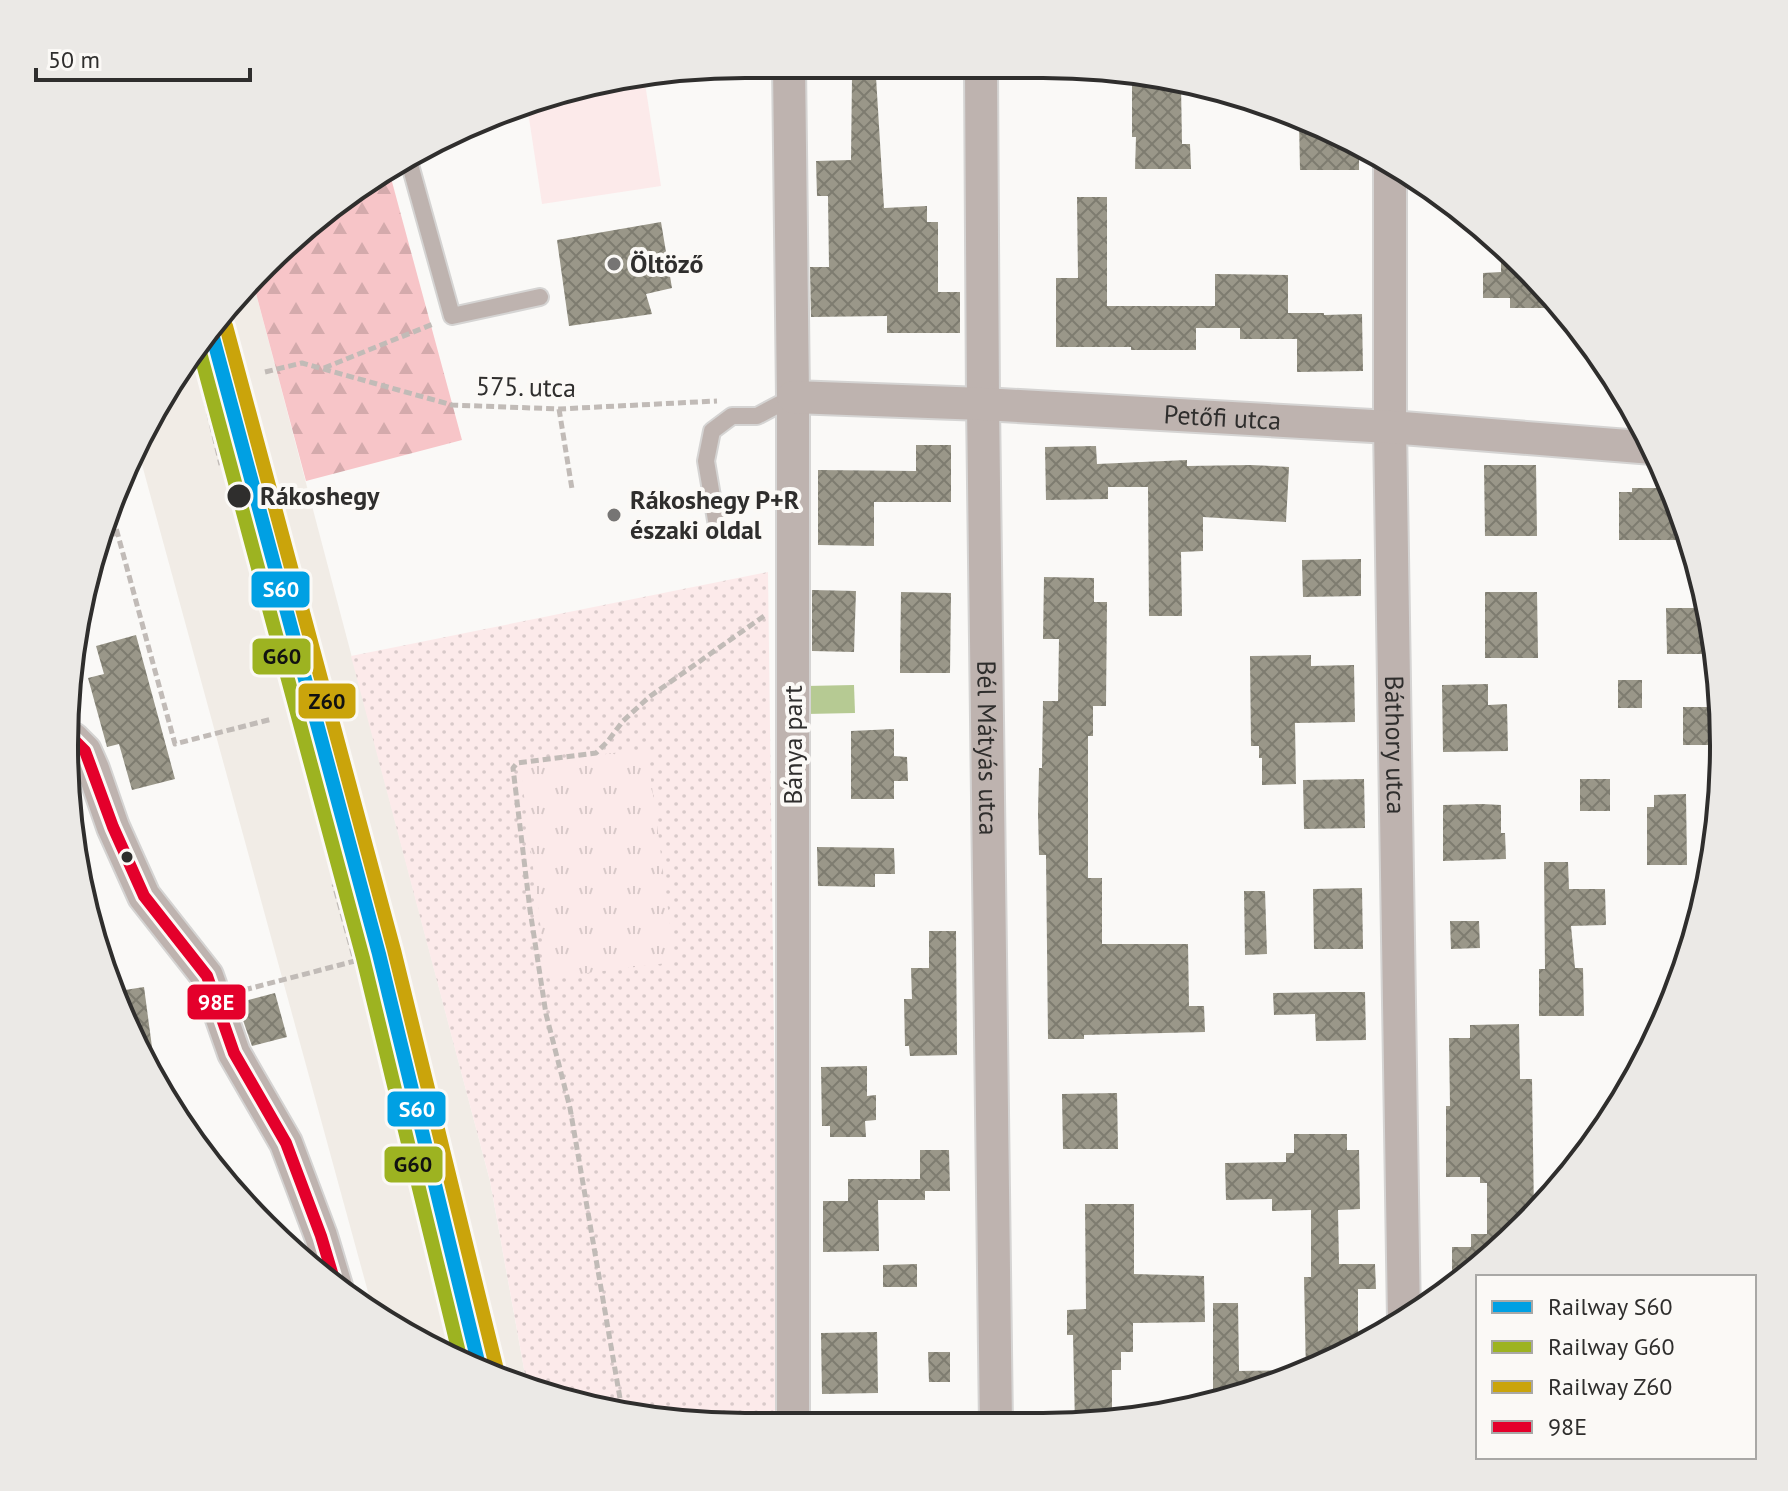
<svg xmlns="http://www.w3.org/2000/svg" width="1788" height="1491" font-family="'PT Sans',sans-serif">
<defs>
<pattern id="grass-dots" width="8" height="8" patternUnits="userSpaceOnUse" patternTransform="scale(2)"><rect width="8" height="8" fill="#fceaea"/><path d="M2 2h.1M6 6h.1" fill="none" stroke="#d8c9c9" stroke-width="1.8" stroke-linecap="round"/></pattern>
<pattern id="forest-firs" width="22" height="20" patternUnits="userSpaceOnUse" patternTransform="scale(2)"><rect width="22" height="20" fill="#f7c5c8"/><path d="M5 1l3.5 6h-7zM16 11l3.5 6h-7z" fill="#d4aaac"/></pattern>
<pattern id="park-tufts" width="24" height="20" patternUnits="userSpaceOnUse" patternTransform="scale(2)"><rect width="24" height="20" fill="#fceaea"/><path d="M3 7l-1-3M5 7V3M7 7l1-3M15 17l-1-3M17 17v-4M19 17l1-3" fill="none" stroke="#d8c9c9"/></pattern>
<pattern id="building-cross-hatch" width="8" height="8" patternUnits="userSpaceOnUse" patternTransform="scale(2)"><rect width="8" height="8" fill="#9a9789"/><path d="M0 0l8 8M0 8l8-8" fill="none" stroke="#7e7c70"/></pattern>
</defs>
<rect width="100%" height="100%" fill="#faf9f7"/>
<!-- built -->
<path fill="#f1ece6" d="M 253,282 L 490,1181 L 528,1391 L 405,1336 L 374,1314 L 138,450 L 179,367 Z"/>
<!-- grass -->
<path fill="url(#grass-dots)" d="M 768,572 L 779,1426 L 700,1426 L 528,1391 L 490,1181 L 351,656 Z"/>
<!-- forest -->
<path fill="url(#forest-firs)" d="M 388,167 L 462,440 L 306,481 L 253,282 L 296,233 Z"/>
<!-- park -->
<path fill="url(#park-tufts)" d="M 647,749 L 675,962 L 547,978 L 520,764 Z"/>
<!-- pitch -->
<path fill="#fceaea" d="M 644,77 L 661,186 L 542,204 L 527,105 L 570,87 Z"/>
<!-- water -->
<path fill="#b6ca93" d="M 854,685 L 855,713 L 806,714 L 806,686 Z"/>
<!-- building -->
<g fill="url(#building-cross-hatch)">
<path d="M 1132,70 L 1181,85 L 1182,144 L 1190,144 L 1191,169 L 1135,169 L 1136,137 L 1132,137 Z"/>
<path d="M 852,77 L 876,77 L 884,208 L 927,206 L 927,222 L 938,222 L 938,292 L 960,292 L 960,333 L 887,333 L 887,316 L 811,317 L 810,267 L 829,267 L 828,196 L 817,196 L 816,161 L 851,160 Z"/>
<path d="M 1299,121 L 1344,134 L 1359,145 L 1359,170 L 1300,170 Z"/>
<path d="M 1077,197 L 1107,197 L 1107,306 L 1215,306 L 1215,274 L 1288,275 L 1288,313 L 1324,313 L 1324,315 L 1362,314 L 1363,371 L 1297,372 L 1297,339 L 1240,339 L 1240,328 L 1196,328 L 1196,350 L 1131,350 L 1131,347 L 1056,347 L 1056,278 L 1078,278 Z"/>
<path d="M 661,222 L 672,288 L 646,294 L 652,314 L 569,326 L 557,240 Z"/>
<path d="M 1501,263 L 1525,264 L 1561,308 L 1510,308 L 1510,298 L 1483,298 L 1483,273 L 1501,272 Z"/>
<path d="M 916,445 L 951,445 L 951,502 L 874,502 L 874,546 L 818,545 L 818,470 L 916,471 Z"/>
<path d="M 1096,446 L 1097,464 L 1187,460 L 1187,466 L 1251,465 L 1289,467 L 1286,522 L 1203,517 L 1203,551 L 1181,552 L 1182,616 L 1149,616 L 1148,487 L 1108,487 L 1108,499 L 1046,500 L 1045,447 Z"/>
<path d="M 1484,465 L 1536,465 L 1537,536 L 1485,536 Z"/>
<path d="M 1632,488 L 1673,488 L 1683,521 L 1683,540 L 1619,540 L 1619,492 L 1632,492 Z"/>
<path d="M 1361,559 L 1361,596 L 1303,597 L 1302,560 Z"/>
<path d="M 1044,577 L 1094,578 L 1094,602 L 1107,602 L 1106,706 L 1093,706 L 1093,736 L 1088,736 L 1088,878 L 1102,878 L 1102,944 L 1188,944 L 1189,1006 L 1204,1006 L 1205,1032 L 1084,1035 L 1084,1039 L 1048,1039 L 1046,855 L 1039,855 L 1038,813 L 1039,768 L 1042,768 L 1043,701 L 1058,701 L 1059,639 L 1043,639 Z"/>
<path d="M 812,590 L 856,591 L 854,652 L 812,651 Z"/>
<path d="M 901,592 L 951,593 L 950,673 L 900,673 Z"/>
<path d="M 1485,592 L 1537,592 L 1538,658 L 1485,658 Z"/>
<path d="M 1666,608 L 1709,608 L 1715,654 L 1667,654 Z"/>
<path d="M 136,635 L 175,779 L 132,790 L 119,744 L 107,747 L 88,678 L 104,674 L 96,646 Z"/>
<path d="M 1311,655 L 1311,666 L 1354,665 L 1355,722 L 1295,723 L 1296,784 L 1262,785 L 1262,758 L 1259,758 L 1259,746 L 1251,746 L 1250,656 Z"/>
<rect x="1618" y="680" width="24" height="28"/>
<path d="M 1488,684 L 1488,705 L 1507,704 L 1508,751 L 1443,752 L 1442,685 Z"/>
<path d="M 1683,707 L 1720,707 L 1723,740 L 1719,740 L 1719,745 L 1683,745 Z"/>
<path d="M 894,729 L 894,756 L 907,757 L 908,781 L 894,781 L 894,799 L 851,799 L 851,731 Z"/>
<path d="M 1364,779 L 1365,828 L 1304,829 L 1303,780 Z"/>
<rect x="1580" y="779" width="30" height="32"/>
<path d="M 1686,794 L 1687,865 L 1647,865 L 1647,807 L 1654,807 L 1654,795 Z"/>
<path d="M 1482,804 L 1501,805 L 1501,833 L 1505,833 L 1506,859 L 1443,861 L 1443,805 Z"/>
<path d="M 817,847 L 894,848 L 895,874 L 875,874 L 875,887 L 818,886 Z"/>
<path d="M 1544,862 L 1568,862 L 1569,889 L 1605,889 L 1606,925 L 1571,926 L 1575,968 L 1583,968 L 1584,1016 L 1539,1016 L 1539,969 L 1545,969 Z"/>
<path d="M 1362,888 L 1363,949 L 1314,949 L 1313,889 Z"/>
<path d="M 1244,891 L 1265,891 L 1267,954 L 1245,955 Z"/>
<path d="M 1450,921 L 1479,921 L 1480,948 L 1451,949 Z"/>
<path d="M 929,931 L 956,931 L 957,1055 L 910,1056 L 909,1046 L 905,1046 L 904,999 L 912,999 L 911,968 L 929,968 Z"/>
<path d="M 144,987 L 156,1077 L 154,1078 L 116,1007 L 112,992 Z"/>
<path d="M 1336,992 L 1365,992 L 1366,1040 L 1316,1041 L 1315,1014 L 1274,1015 L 1273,993 Z"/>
<path d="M 275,993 L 287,1037 L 252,1046 L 237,1003 Z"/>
<path d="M 1519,1024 L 1520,1079 L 1532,1079 L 1534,1215 L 1525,1227 L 1452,1287 L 1452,1247 L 1471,1247 L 1471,1234 L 1487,1234 L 1487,1183 L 1480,1183 L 1480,1177 L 1446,1177 L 1446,1106 L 1450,1106 L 1449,1038 L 1470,1038 L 1470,1025 Z"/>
<path d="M 867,1066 L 867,1096 L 876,1095 L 876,1120 L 865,1121 L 866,1137 L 830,1137 L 830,1126 L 822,1126 L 821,1067 Z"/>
<path d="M 1117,1093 L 1118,1149 L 1063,1149 L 1062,1094 Z"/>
<path d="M 1294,1134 L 1347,1134 L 1347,1150 L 1359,1150 L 1360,1209 L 1338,1210 L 1339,1264 L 1375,1264 L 1376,1289 L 1358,1289 L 1358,1346 L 1306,1374 L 1304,1277 L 1311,1277 L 1311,1210 L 1272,1211 L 1272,1199 L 1226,1200 L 1225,1163 L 1286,1162 L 1286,1153 L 1294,1153 Z"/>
<path d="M 920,1150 L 949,1150 L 950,1191 L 925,1191 L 925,1200 L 878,1200 L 879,1251 L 823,1252 L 823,1201 L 848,1201 L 848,1179 L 920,1179 Z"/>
<path d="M 1085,1204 L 1134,1204 L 1134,1274 L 1204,1276 L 1205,1322 L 1133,1323 L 1133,1352 L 1121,1352 L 1121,1370 L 1112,1370 L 1112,1420 L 1075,1424 L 1073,1335 L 1067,1335 L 1067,1310 L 1086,1309 Z"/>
<path d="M 917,1264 L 917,1287 L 883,1287 L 883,1265 Z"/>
<path d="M 1213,1303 L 1238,1303 L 1239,1371 L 1297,1370 L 1298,1377 L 1243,1394 L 1213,1394 Z"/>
<path d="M 877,1332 L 878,1393 L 822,1394 L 821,1333 Z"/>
<path d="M 928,1352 L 950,1352 L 950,1382 L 929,1382 Z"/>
</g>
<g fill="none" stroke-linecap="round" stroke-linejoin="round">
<!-- service casing -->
<g stroke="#d5d4d3" stroke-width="20">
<g id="service">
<path d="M 407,154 L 452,316 L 540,297"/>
<path d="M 717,526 L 706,461 L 712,431 L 732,416 L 757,416 L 793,397"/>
</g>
</g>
<!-- minor casing -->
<g stroke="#d5d4d3" stroke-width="36">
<g id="minor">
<path d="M 789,65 L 793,397 L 793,1426"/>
<path id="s1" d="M 981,68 L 983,404 L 996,1427"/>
<path id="s2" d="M 1390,167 L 1390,427 L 1404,1321"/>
<path id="s3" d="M 793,397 L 983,404 L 1390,427 L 1653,448"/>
<path d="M 67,737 L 73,739 L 85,751 L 93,769 L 113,827 L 144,896 L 207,976 L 234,1053 L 286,1143 L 321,1236 L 336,1286"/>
</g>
</g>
<!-- path -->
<g stroke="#c1bbb7" stroke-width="5" stroke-dasharray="8 4" stroke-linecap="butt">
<path d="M 324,368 L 433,324"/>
<path d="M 265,372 L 302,363 L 452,405 L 559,409 L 717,401"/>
<path d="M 203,389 L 221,465"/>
<path d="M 559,409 L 572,489"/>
<path d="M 110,506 L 175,744 L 272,719"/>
<path d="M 98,538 L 118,533"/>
<path d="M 244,990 L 355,961 L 334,884"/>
<path d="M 622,1410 L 570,1108 L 546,1014 L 530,910 L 513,768 L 517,763 L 596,753 L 608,741 L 623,721 L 649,697 L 764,616"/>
</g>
<!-- service -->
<use href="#service" stroke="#beb3af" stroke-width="16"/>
<!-- minor -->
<use href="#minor" stroke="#beb3af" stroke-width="32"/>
<!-- bus-1 casing -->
<g stroke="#fbf9f6" stroke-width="18">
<path id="bus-1" d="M 67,737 L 73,739 L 85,751 L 113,827 L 144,896 L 207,976 L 234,1053 L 286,1143 L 321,1236 L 336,1286"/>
</g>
<!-- bus-1 -->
<use href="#bus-1" stroke="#e4002b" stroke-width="12"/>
<!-- rail-1 casing -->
<g stroke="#fbf9f6" stroke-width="20">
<path id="rail-1" d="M 211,330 L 379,954 L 480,1370"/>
</g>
<!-- rail-2 casing -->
<g stroke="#fbf9f6" stroke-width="20">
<path id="rail-2" d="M 198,345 L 363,958 L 461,1361"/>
</g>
<!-- rail-3 casing -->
<g stroke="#fbf9f6" stroke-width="20">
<path id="rail-3" d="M 226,326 L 394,950 L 496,1366"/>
</g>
<!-- rail-1 -->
<use href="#rail-1" stroke="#00a0e3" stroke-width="14"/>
<!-- rail-2 -->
<use href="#rail-2" stroke="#9db321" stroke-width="14"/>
<!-- rail-3 -->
<use href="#rail-3" stroke="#caa40b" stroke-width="14"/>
</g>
<!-- markers -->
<g fill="#767574" stroke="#fbf9f6" stroke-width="3">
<circle cx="614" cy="264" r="8"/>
<circle cx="614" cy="515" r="8"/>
</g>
<g fill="#2f2e2d" stroke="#fbf9f6" stroke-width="3">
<circle cx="239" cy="496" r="13"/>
<circle cx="127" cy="857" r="7"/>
</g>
<g text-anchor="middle" stroke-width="8" stroke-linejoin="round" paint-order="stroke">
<!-- poi labels -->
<g font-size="26" font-weight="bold" fill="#2f2e2d" stroke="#fbf9f6" text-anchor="start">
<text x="630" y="273">Öltöző</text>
<text x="630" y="509">Rákoshegy P+R<tspan x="630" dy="30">északi oldal</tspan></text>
</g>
<!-- street labels -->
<g font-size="26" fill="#2f2e2d" stroke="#fbf9f6">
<text transform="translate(526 387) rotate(1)" y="9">575. utca</text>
<text dy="9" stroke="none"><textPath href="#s3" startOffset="430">Petőfi utca</textPath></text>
<text dy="9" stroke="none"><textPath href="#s2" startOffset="578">Báthory utca</textPath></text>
<text transform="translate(793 745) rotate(-90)" y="9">Bánya part</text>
<text dy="9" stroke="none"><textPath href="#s1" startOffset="680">Bél Mátyás utca</textPath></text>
</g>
<!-- stop labels -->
<g font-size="26" font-weight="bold" fill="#2f2e2d" stroke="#fbf9f6" text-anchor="start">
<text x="260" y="505">Rákoshegy</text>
</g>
</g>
<!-- crop -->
<path d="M0 0H1788V1491H0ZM745 78H1043A667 667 0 0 1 1710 745V746A667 667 0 0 1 1043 1413H745A667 667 0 0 1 78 746V745A667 667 0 0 1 745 78Z" fill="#ebe9e6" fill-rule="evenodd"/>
<path fill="none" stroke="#2f2e2d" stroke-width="4" d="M745 78H1043A667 667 0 0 1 1710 745V746A667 667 0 0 1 1043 1413H745A667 667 0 0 1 78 746V745A667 667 0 0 1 745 78Z"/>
<g stroke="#fbf9f6" stroke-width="3">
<rect x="250" y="570" width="61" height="39" rx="8" fill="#00a0e3"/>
<rect x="251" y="637" width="61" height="39" rx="8" fill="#9db321"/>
<rect x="297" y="682" width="60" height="38" rx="8" fill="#caa40b"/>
<rect x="186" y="983" width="61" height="38" rx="8" fill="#e4002b"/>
<rect x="386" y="1090" width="61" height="38" rx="8" fill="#00a0e3"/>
<rect x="383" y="1145" width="61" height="39" rx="8" fill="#9db321"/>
</g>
<g font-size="22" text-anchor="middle" font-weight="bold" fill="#fff">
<text x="281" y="597">S60</text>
<text x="216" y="1010">98E</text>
<text x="417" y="1117">S60</text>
</g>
<g font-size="22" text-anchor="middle" font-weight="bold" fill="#111">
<text x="282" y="664">G60</text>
<text x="327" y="709">Z60</text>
<text x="413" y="1172">G60</text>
</g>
<!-- legend -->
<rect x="1476" y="1275" width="280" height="184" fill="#fbf9f6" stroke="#a9a8a6" stroke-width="2"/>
<rect x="1492" y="1301" width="40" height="12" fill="#00a0e3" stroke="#a9a8a6" stroke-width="2"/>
<text x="1548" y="1315" font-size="24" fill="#2f2e2d">Railway S60</text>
<rect x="1492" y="1341" width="40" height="12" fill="#9db321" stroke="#a9a8a6" stroke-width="2"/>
<text x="1548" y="1355" font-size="24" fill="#2f2e2d">Railway G60</text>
<rect x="1492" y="1381" width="40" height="12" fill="#caa40b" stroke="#a9a8a6" stroke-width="2"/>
<text x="1548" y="1395" font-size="24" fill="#2f2e2d">Railway Z60</text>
<rect x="1492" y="1421" width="40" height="12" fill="#e4002b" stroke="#a9a8a6" stroke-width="2"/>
<text x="1548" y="1435" font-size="24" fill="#2f2e2d">98E</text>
<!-- scale -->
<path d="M36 68v12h214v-12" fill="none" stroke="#2f2e2d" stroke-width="4"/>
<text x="48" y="68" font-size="24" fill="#2f2e2d" stroke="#fbf9f6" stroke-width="6" paint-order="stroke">50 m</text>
</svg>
